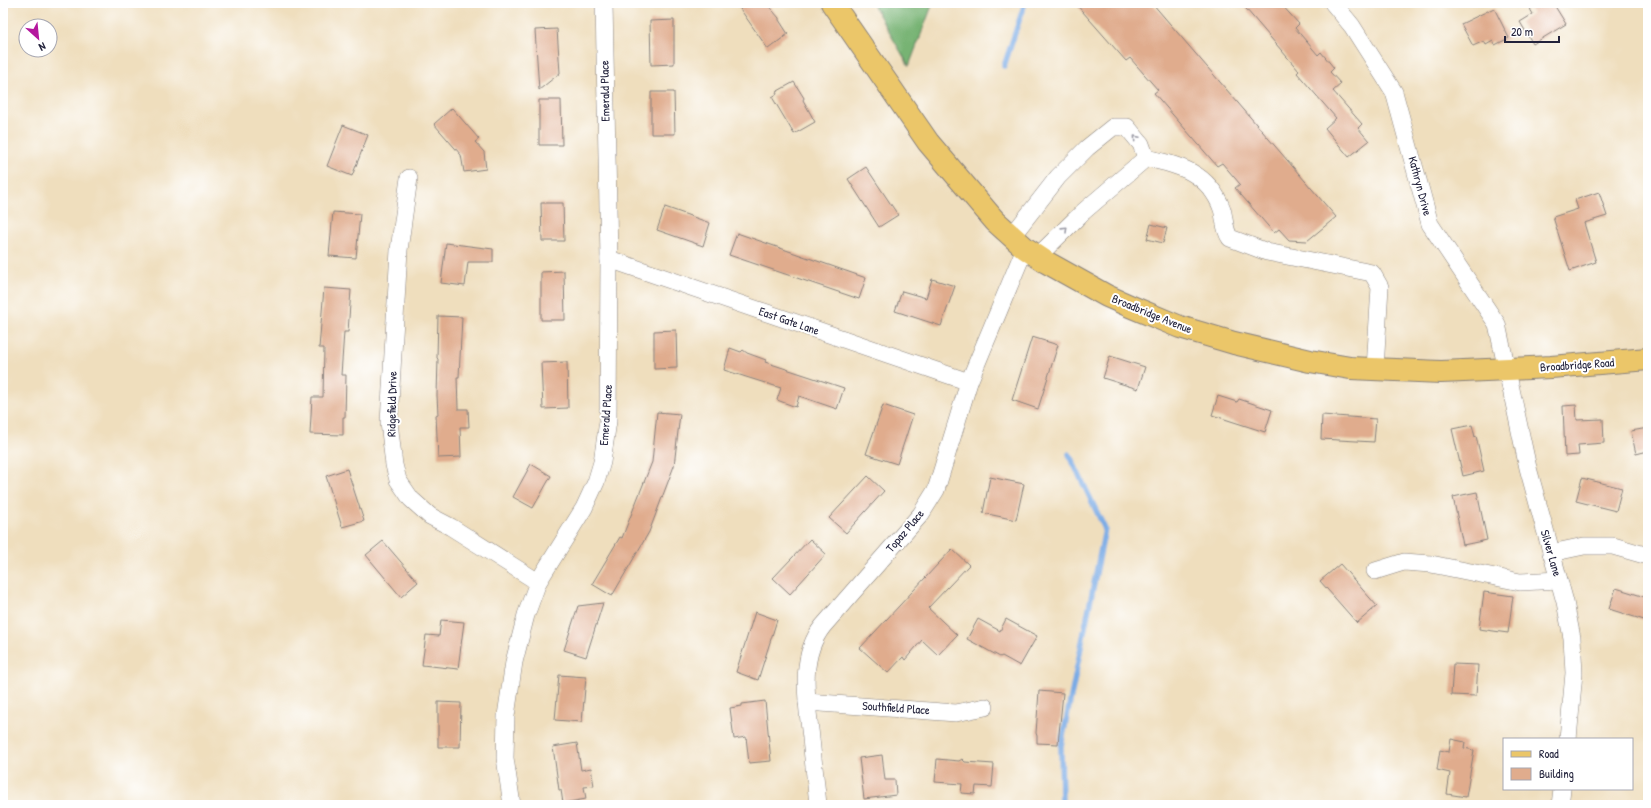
<svg xmlns="http://www.w3.org/2000/svg" width="1651" height="808" font-family="'Patrick Hand',sans-serif">
<rect width="100%" height="100%" fill="#fff"/>
<filter id="ink" filterUnits="userSpaceOnUse"><feTurbulence type="fractalNoise" baseFrequency=".025" numOctaves="2"/><feDisplacementMap in="SourceGraphic" scale="8" xChannelSelector="R" yChannelSelector="G"/><feConvolveMatrix kernelMatrix="1 2 1 2 8 2 1 2 1" color-interpolation-filters="sRGB"/></filter>
<filter id="wash" filterUnits="userSpaceOnUse"><feTurbulence type="fractalNoise" baseFrequency=".012" numOctaves="4" result="noise"/><feDisplacementMap in="SourceGraphic" scale="16" xChannelSelector="R" yChannelSelector="G"/><feGaussianBlur stdDeviation="0.9" result="paint"/><feColorMatrix in="noise" values="0 0 0 0 0 0 0 0 0 0 0 0 0 0 0 0 0 1.4 0 .05"/><feComposite in="paint" operator="in"/></filter>
<g filter="url(#wash)">
<rect width="100%" height="100%" fill="#efdebd"/>
<!-- forest -->
<path fill="#77b373" stroke="#4c6a57" d="M 872,3 L 933,3 L 909,66 Z"/>
<g fill="none" stroke-linecap="round" stroke-linejoin="round">
<!-- stream -->
<g stroke="#7aabe5" stroke-width="5.5">
<path d="M 1004,66 L 1025,3"/>
<path d="M 1062,805 L 1061,746 L 1105,529 L 1069,454"/>
</g>
</g>
<g id="blocks">
<!-- building -->
<g fill="#e0ac8d">
<path d="M 736,3 L 766,3 L 779,18 L 779,20 L 788,34 L 768,49 Z"/>
<path d="M 1075,3 L 1152,3 L 1336,217 L 1307,241 L 1289,240 L 1279,229 L 1274,233 L 1235,188 L 1240,184 L 1222,163 L 1217,166 L 1154,93 L 1158,90 L 1130,58 L 1126,61 Z"/>
<path d="M 1241,3 L 1280,3 L 1299,24 L 1295,28 L 1318,55 L 1321,52 L 1334,68 L 1330,72 L 1341,84 L 1333,91 L 1362,124 L 1358,128 L 1369,141 L 1349,157 L 1325,128 L 1336,118 L 1297,73 L 1299,71 Z"/>
<path d="M 1540,3 L 1553,3 L 1566,24 L 1533,44 L 1520,22 L 1533,14 L 1530,9 Z"/>
<path d="M 1494,8 L 1509,38 L 1495,45 L 1493,41 L 1486,45 L 1484,41 L 1473,46 L 1461,24 Z"/>
<path d="M 674,20 L 674,64 L 651,65 L 650,21 Z"/>
<path d="M 557,29 L 560,73 L 539,90 L 535,30 Z"/>
<path d="M 794,82 L 804,98 L 803,100 L 815,122 L 794,134 L 772,97 L 777,94 L 776,92 Z"/>
<path d="M 651,92 L 674,92 L 675,134 L 651,134 Z"/>
<path d="M 539,100 L 561,100 L 562,145 L 539,145 Z"/>
<path d="M 452,108 L 479,139 L 475,142 L 484,152 L 486,169 L 464,172 L 461,155 L 434,124 Z"/>
<path d="M 343,125 L 368,135 L 352,176 L 327,166 Z"/>
<path d="M 866,167 L 898,215 L 879,227 L 848,179 Z"/>
<path d="M 1599,192 L 1607,216 L 1584,223 L 1596,262 L 1570,271 L 1553,217 L 1578,209 L 1575,200 Z"/>
<path d="M 541,203 L 563,203 L 564,241 L 542,241 Z"/>
<path d="M 665,207 L 710,223 L 703,246 L 657,230 Z"/>
<path d="M 333,212 L 360,214 L 356,258 L 329,256 Z"/>
<path d="M 1151,224 L 1167,228 L 1163,243 L 1147,239 Z"/>
<path d="M 737,233 L 866,278 L 859,299 L 729,255 Z"/>
<path d="M 446,243 L 493,249 L 493,262 L 468,262 L 465,286 L 441,283 Z"/>
<path d="M 564,271 L 565,320 L 541,320 L 541,272 Z"/>
<path d="M 932,279 L 955,286 L 941,326 L 895,311 L 902,291 L 926,298 Z"/>
<path d="M 324,288 L 351,290 L 348,332 L 344,332 L 341,375 L 346,375 L 345,417 L 343,417 L 343,435 L 310,434 L 312,397 L 323,397 L 324,348 L 319,348 Z"/>
<path d="M 438,316 L 462,317 L 459,377 L 457,377 L 458,409 L 468,409 L 469,427 L 460,427 L 461,457 L 438,458 L 436,415 L 438,415 L 437,395 L 438,359 L 437,358 Z"/>
<path d="M 676,330 L 677,368 L 654,369 L 654,331 Z"/>
<path d="M 1032,337 L 1058,345 L 1038,409 L 1012,400 Z"/>
<path d="M 730,348 L 741,352 L 743,350 L 747,353 L 766,360 L 765,362 L 844,388 L 837,409 L 799,396 L 796,407 L 777,400 L 781,388 L 724,370 Z"/>
<path d="M 1110,356 L 1145,367 L 1138,389 L 1103,378 Z"/>
<path d="M 567,362 L 568,408 L 543,409 L 541,363 Z"/>
<path d="M 1218,396 L 1237,402 L 1239,399 L 1272,410 L 1265,432 L 1212,415 Z"/>
<path d="M 883,405 L 913,415 L 897,464 L 866,454 Z"/>
<path d="M 1576,405 L 1577,420 L 1603,419 L 1604,443 L 1578,445 L 1579,455 L 1565,456 L 1563,406 Z"/>
<path d="M 657,412 L 680,414 L 674,466 L 649,532 L 612,596 L 592,584 L 620,537 L 622,538 L 652,462 Z"/>
<path d="M 1322,415 L 1376,419 L 1374,442 L 1321,439 Z"/>
<path d="M 1472,425 L 1475,437 L 1476,436 L 1484,471 L 1463,476 L 1452,429 Z"/>
<path d="M 1648,428 L 1648,451 L 1636,454 L 1631,431 Z"/>
<path d="M 531,464 L 551,476 L 533,508 L 513,497 Z"/>
<path d="M 347,469 L 364,521 L 342,527 L 326,476 Z"/>
<path d="M 868,476 L 884,491 L 846,533 L 829,518 Z"/>
<path d="M 990,477 L 1024,484 L 1016,520 L 983,513 Z"/>
<path d="M 1582,478 L 1622,488 L 1616,511 L 1576,501 Z"/>
<path d="M 1477,492 L 1487,540 L 1463,545 L 1453,497 Z"/>
<path d="M 810,539 L 826,554 L 790,594 L 773,578 Z"/>
<path d="M 383,541 L 418,582 L 401,597 L 366,555 Z"/>
<path d="M 952,549 L 969,565 L 928,608 L 957,635 L 938,655 L 922,640 L 905,660 L 903,657 L 888,673 L 860,648 Z"/>
<path d="M 1340,564 L 1377,606 L 1357,623 L 1320,581 Z"/>
<path d="M 1616,588 L 1648,598 L 1648,607 L 1644,620 L 1609,609 Z"/>
<path d="M 1484,592 L 1513,596 L 1508,633 L 1479,629 Z"/>
<path d="M 603,603 L 586,657 L 564,650 L 578,606 Z"/>
<path d="M 755,612 L 777,620 L 758,680 L 736,672 Z"/>
<path d="M 978,619 L 1000,631 L 1006,619 L 1037,636 L 1020,666 L 1002,656 L 1000,657 L 967,639 Z"/>
<path d="M 441,620 L 464,622 L 458,669 L 422,665 L 426,635 L 439,636 Z"/>
<path d="M 1453,664 L 1478,665 L 1476,696 L 1451,695 Z"/>
<path d="M 559,675 L 586,677 L 582,722 L 555,720 Z"/>
<path d="M 1039,691 L 1063,693 L 1058,744 L 1037,743 L 1037,736 L 1036,733 Z"/>
<path d="M 765,701 L 771,761 L 749,763 L 746,737 L 734,739 L 730,708 L 742,706 L 742,704 Z"/>
<path d="M 438,702 L 461,703 L 460,747 L 438,747 Z"/>
<path d="M 1451,739 L 1465,742 L 1464,748 L 1474,750 L 1466,797 L 1447,794 L 1450,773 L 1437,770 L 1440,750 L 1449,752 Z"/>
<path d="M 577,743 L 581,770 L 591,768 L 594,786 L 584,787 L 586,799 L 563,803 L 561,790 L 559,790 L 553,747 Z"/>
<path d="M 882,755 L 885,780 L 895,780 L 896,795 L 864,799 L 859,758 Z"/>
<path d="M 937,759 L 959,761 L 962,759 L 965,762 L 994,764 L 992,787 L 976,786 L 975,794 L 961,793 L 962,784 L 935,782 Z"/>
</g>
</g>
</g>
<g filter="url(#ink)">
<use href="#blocks" fill-opacity="0" stroke="#88807c" stroke-width="1"/>
<g fill="none" stroke-linecap="round" stroke-linejoin="round">
<!-- minor casing -->
<g stroke="#88807c" stroke-width="18">
<g id="minor">
<path d="M 1333,3 L 1352,26 L 1394,92 L 1430,224 L 1497,324 L 1528,468 L 1565,602 L 1572,638 L 1574,673 L 1568,739"/>
<path d="M 1146,158 C 1180,165 1209,173 1222,209 C 1225,219 1224,230 1230,238 L 1267,252 L 1372,273 L 1380,287 L 1375,369"/>
<path d="M 409,178 L 399,250 L 389,422 L 394,465 L 398,480 L 411,499 L 430,516 L 451,527 L 538,582"/>
<path d="M 1012,236 L 1058,177 L 1087,148 L 1113,127 L 1127,127 L 1141,144 L 1146,158 L 1083,212 L 1038,256"/>
<path d="M 609,259 L 969,382"/>
<path d="M 1551,553 L 1584,546 L 1613,546 L 1648,556"/>
<path d="M 1375,571 L 1404,562 L 1431,564 L 1520,582 L 1559,580"/>
<path d="M 807,702 L 956,713 L 985,707"/>
<path d="M 512,805 L 505,758 L 506,716 L 514,662 L 526,615 L 538,582 L 584,508 L 596,482 L 602,462 L 608,421 L 609,259 L 604,3"/>
<path d="M 818,805 C 816,783 813,760 811,738 C 807,702 798,657 823,626 L 921,514 L 936,490 L 969,382 L 1025,248"/>
<path d="M 1560,805 L 1562,789"/>
</g>
</g>
<!-- major casing -->
<g stroke="#88807c" stroke-width="24">
<path id="major" d="M 832,3 L 928,142 L 995,221 L 1025,248 L 1046,262 L 1107,296 L 1132,307 L 1180,327 L 1234,343 L 1310,361 L 1350,368 L 1441,372 L 1551,367 L 1648,359"/>
</g>
<!-- minor -->
<use href="#minor" stroke="#fff" stroke-width="17"/>
<!-- major -->
<use href="#major" stroke="#ebc669" stroke-width="22"/>
</g>
<!-- one-way arrows -->
<defs><path id="oneway-chevron" d="M-2-3.5L2.5 0L-2 3.5" fill="none" stroke-width="1.6" stroke-linecap="round" stroke-linejoin="round"/></defs>
<g stroke="#9c9ca7">
<use href="#oneway-chevron" transform="translate(1136 138) rotate(-131)"/>
<use href="#oneway-chevron" transform="translate(1065 229) rotate(-44)"/>
</g>
</g>
<g text-anchor="middle" stroke-width="4" stroke-linejoin="round" paint-order="stroke">
<!-- street labels -->
<g font-size="12" fill="#22223b" stroke="#fff">
<text transform="translate(605 91) rotate(-91)" y="4">Emerald Place</text>
<text transform="translate(1420 186) rotate(75)" y="4">Kathryn Drive</text>
<text transform="translate(1152 314) rotate(22)" y="4">Broadbridge Avenue</text>
<text transform="translate(789 321) rotate(19)" y="4">East Gate Lane</text>
<text transform="translate(1577 365) rotate(-4)" y="4">Broadbridge Road</text>
<text transform="translate(392 404) rotate(-89)" y="4">Ridgefield Drive</text>
<text transform="translate(606 415) rotate(-86)" y="4">Emerald Place</text>
<text transform="translate(905 531) rotate(-50)" y="4">Topaz Place</text>
<text transform="translate(1551 553) rotate(74)" y="4">Silver Lane</text>
<text transform="translate(896 708) rotate(4)" y="4">Southfield Place</text>
</g>
</g>
<!-- margin -->
<rect width="1651" height="808" fill="none" stroke="#fff" stroke-width="16"/>
<!-- legend -->
<rect x="1503" y="738" width="130" height="52" fill="#ffffff" stroke="#a7a7b1"/>
<rect x="1511" y="751" width="20" height="6" fill="#ebc669" stroke="#a7a7b1"/>
<text x="1539" y="758" font-size="12" fill="#22223b">Road</text>
<rect x="1511" y="768" width="20" height="12" fill="#e0ac8d" stroke="#a7a7b1"/>
<text x="1539" y="778" font-size="12" fill="#22223b">Building</text>
<!-- north arrow -->
<g transform="translate(38 38) rotate(153)"><circle r="19" fill="#ffffff" stroke="#a7a7b1"/>
<path d="M0-3L7 15L0 10L-7 15Z" fill="#b5179e"/>
<text y="-6" font-size="11" font-weight="bold" text-anchor="middle" fill="#22223b">N</text>
</g>
<!-- scale -->
<path d="M1505 36v6h54v-6" fill="none" stroke="#22223b" stroke-width="2"/>
<text x="1511" y="36" font-size="12" fill="#22223b" stroke="#ffffff" stroke-width="3" paint-order="stroke">20 m</text>
</svg>
